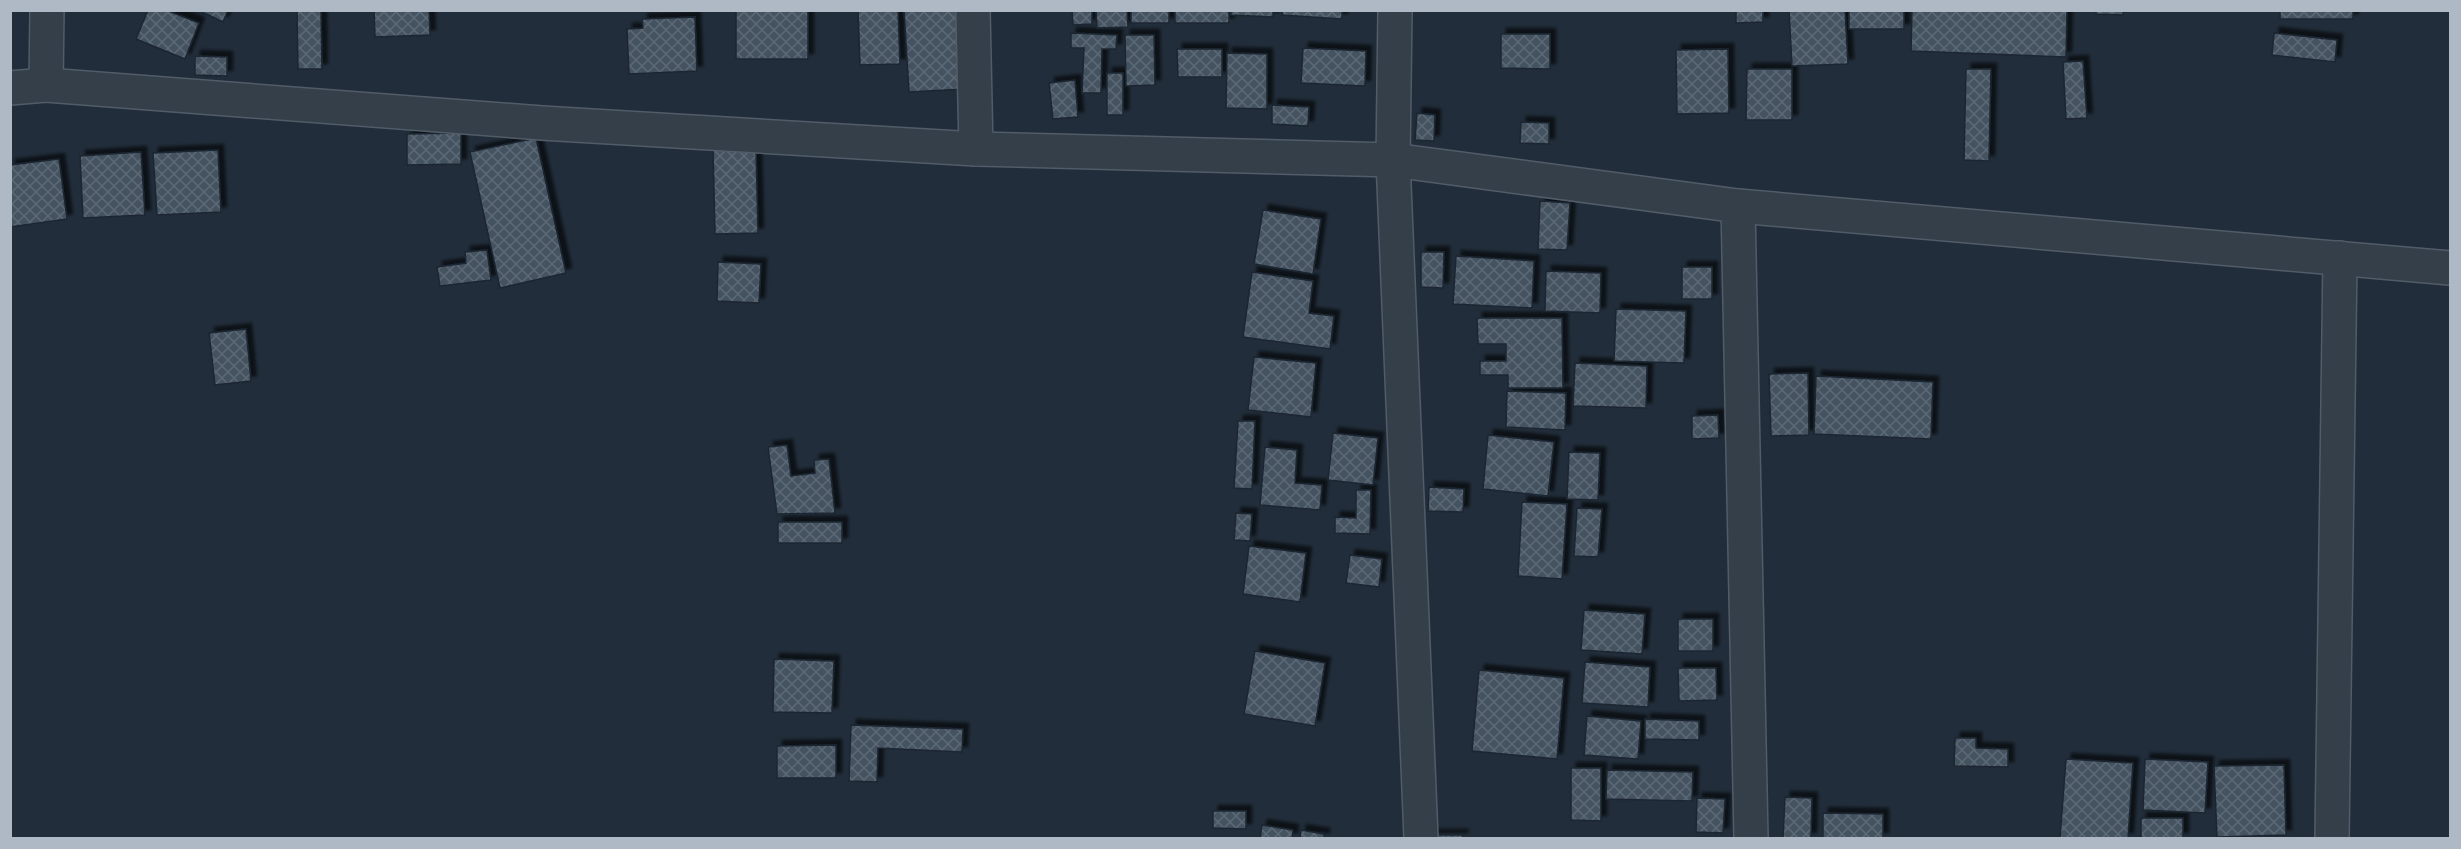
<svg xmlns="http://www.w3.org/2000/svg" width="2461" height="849" font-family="Jost,sans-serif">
<defs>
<pattern id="building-cross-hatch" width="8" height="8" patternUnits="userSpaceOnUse" patternTransform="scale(1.5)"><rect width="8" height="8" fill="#445261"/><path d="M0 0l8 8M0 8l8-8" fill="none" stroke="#5c6976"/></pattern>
<filter id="shadow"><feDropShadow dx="5.5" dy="-5.5" stdDeviation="1.5" flood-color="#0009"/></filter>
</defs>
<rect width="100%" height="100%" fill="#212d3a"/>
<!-- building -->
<g fill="url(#building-cross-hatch)" stroke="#1c2631" stroke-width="1.5" filter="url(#shadow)">
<path d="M 148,10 L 166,10 L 199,23 L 185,59 L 136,39 Z"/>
<path d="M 198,10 L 228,10 L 223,22 Z"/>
<path d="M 297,10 L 321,10 L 322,69 L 298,69 Z"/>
<path d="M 374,10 L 429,10 L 430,35 L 375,37 Z"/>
<rect x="736" y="10" width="72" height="49"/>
<path d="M 858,10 L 898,10 L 900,64 L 860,65 Z"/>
<path d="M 904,10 L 961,10 L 965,89 L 909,92 Z"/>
<path d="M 1072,10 L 1092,10 L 1092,24 L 1073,25 Z"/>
<path d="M 1096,10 L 1127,10 L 1128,27 L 1097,28 Z"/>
<rect x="1131" y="10" width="38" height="13"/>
<rect x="1175" y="10" width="54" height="13"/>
<path d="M 1231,10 L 1273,10 L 1273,17 L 1231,15 Z"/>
<path d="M 1283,10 L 1342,10 L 1342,19 L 1282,15 Z"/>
<path d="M 1736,10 L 1763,10 L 1763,22 L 1736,23 Z"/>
<path d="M 1789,10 L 1845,10 L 1848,64 L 1792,66 Z"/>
<rect x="1849" y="10" width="55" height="19"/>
<path d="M 1912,10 L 2067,10 L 2066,57 L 1911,51 Z"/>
<path d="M 2096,10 L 2123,10 L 2123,15 L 2096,14 Z"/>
<rect x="2280" y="10" width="73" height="9"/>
<path d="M 695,17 L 697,71 L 629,74 L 627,29 L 643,28 L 642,19 Z"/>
<path d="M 1071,33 L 1117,35 L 1116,49 L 1102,49 L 1101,93 L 1082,93 L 1084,48 L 1071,48 Z"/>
<path d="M 2274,33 L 2337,40 L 2335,62 L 2272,55 Z"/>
<path d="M 1501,34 L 1550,34 L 1550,69 L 1501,68 Z"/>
<path d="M 1125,35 L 1154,35 L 1155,85 L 1126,86 Z"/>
<path d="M 1303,48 L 1366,51 L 1365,86 L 1301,83 Z"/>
<path d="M 1177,49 L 1222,49 L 1222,77 L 1178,77 Z"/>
<path d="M 1728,49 L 1729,113 L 1677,114 L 1676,50 Z"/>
<path d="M 1227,53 L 1267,54 L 1267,109 L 1226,108 Z"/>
<path d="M 195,56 L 227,57 L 227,76 L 195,75 Z"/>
<path d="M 2083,61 L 2087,118 L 2066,119 L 2063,62 Z"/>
<path d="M 1747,69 L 1792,69 L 1792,120 L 1746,120 Z"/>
<path d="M 1966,69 L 1991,69 L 1989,161 L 1964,160 Z"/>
<rect x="1107" y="73" width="16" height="42"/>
<path d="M 1075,80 L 1078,117 L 1053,119 L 1049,83 Z"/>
<path d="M 1272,105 L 1309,107 L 1308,126 L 1272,124 Z"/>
<path d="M 1417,113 L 1435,115 L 1434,141 L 1415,140 Z"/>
<path d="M 1521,122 L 1549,123 L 1549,144 L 1520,143 Z"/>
<path d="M 461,133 L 461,164 L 407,165 L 407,134 Z"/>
<path d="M 536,138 L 566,273 L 500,288 L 470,152 Z"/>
<path d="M 756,149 L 758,233 L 715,234 L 713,150 Z"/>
<path d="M 218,150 L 221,212 L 157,215 L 153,153 Z"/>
<path d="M 141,152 L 145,215 L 83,218 L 80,156 Z"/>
<path d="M 59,159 L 67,219 L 10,227 L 10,165 Z"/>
<path d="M 1540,201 L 1570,203 L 1567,250 L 1538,249 Z"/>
<path d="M 1263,210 L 1321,219 L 1313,274 L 1254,264 Z"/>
<path d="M 487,250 L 491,280 L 440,286 L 437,267 L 466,263 L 465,252 Z"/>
<path d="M 1421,252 L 1444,252 L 1443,288 L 1421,287 Z"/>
<path d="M 1456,256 L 1534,261 L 1532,308 L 1453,304 Z"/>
<path d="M 718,262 L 761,264 L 759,303 L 717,301 Z"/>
<rect x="1682" y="267" width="30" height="32"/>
<path d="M 1546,271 L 1601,273 L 1600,313 L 1545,311 Z"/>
<path d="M 1252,272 L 1313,281 L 1309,313 L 1334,316 L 1330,349 L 1243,337 Z"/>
<path d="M 1616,309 L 1686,311 L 1684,363 L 1614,361 Z"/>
<path d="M 1477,318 L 1562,318 L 1563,388 L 1508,388 L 1508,375 L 1480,375 L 1480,361 L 1506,361 L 1506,344 L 1478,344 Z"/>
<path d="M 246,329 L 251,381 L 215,385 L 209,333 Z"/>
<path d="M 1254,357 L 1316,363 L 1311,417 L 1248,410 Z"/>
<path d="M 1575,363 L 1647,366 L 1646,408 L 1573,406 Z"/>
<path d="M 1808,373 L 1809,435 L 1771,436 L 1769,374 Z"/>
<path d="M 1816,376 L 1933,382 L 1931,439 L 1814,434 Z"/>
<path d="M 1507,391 L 1566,393 L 1565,430 L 1506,427 Z"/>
<path d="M 1718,415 L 1719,438 L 1692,439 L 1692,416 Z"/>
<path d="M 1238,421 L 1255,421 L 1252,489 L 1234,488 Z"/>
<path d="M 1333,433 L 1378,438 L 1373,485 L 1328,480 Z"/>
<path d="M 1488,435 L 1554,442 L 1548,496 L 1483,489 Z"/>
<path d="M 787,445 L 791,476 L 815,473 L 814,460 L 829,459 L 835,513 L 777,514 L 768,447 Z"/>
<path d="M 1265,447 L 1297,450 L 1295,483 L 1322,485 L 1320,510 L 1260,505 Z"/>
<path d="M 1569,452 L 1600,453 L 1598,500 L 1567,499 Z"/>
<path d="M 1429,487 L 1464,489 L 1463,512 L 1428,511 Z"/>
<path d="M 1356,490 L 1371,490 L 1370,534 L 1335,533 L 1335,517 L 1356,518 Z"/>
<path d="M 1522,502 L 1567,504 L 1562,579 L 1518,576 Z"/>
<path d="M 1577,508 L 1602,509 L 1598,557 L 1574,556 Z"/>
<path d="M 1236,513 L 1252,514 L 1250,541 L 1234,540 Z"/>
<rect x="778" y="522" width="64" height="21"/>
<path d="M 1249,546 L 1306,553 L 1300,602 L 1243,594 Z"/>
<path d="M 1350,555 L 1382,559 L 1379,587 L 1346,583 Z"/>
<path d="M 1584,610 L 1645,614 L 1642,654 L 1581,650 Z"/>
<rect x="1678" y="619" width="35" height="32"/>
<path d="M 1255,651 L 1325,663 L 1315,726 L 1244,714 Z"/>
<path d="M 774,659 L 834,661 L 832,713 L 773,712 Z"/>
<path d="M 1585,662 L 1650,667 L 1648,707 L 1582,703 Z"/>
<path d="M 1678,668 L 1716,668 L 1717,700 L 1679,701 Z"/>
<path d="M 1479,670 L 1564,678 L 1557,759 L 1472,751 Z"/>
<path d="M 1587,716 L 1641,721 L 1638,759 L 1584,755 Z"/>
<path d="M 1645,719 L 1699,721 L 1699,740 L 1645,739 Z"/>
<path d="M 851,725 L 963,729 L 962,752 L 878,748 L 877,782 L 849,781 Z"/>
<path d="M 1955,738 L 1976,738 L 1976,748 L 2008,749 L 2008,767 L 1954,766 Z"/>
<path d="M 836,745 L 836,778 L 777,778 L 777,746 Z"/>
<path d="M 2066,759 L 2133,763 L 2128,838 L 2060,838 Z"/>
<path d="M 2145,759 L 2208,762 L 2205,813 L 2143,810 Z"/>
<path d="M 2284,765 L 2286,835 L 2217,837 L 2214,766 Z"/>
<path d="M 1571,768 L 1601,768 L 1601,821 L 1571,820 Z"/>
<path d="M 1607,770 L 1693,772 L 1692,801 L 1606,799 Z"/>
<path d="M 1785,797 L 1812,798 L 1811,838 L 1783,838 Z"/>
<path d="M 1697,798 L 1725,799 L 1723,833 L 1696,832 Z"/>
<path d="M 1213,811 L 1246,811 L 1246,829 L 1213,828 Z"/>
<path d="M 1823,813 L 1883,814 L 1883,838 L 1823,838 Z"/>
<rect x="2141" y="818" width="42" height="20"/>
<path d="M 1262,825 L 1293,830 L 1292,838 L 1260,838 Z"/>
<path d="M 1301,830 L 1324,834 L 1324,838 L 1300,838 Z"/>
<path d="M 1431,835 L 1463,835 L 1462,838 L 1430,838 Z"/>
</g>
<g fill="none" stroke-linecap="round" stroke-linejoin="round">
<!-- minor casing -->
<g stroke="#525c68" stroke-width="36">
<g id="minor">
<path d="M 973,10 L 976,149"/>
<path d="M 1395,10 L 1393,160 L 1421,838"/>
<path d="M 46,85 L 47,10"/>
<path d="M 10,88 L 46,85 L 542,123 L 976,149 L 1393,160 L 1738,206 L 2450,268"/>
<path d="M 1738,206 L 1751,838"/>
<path d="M 2332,838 L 2340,258"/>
</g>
</g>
<!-- minor -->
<use href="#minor" stroke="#353f4a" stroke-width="33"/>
</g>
<!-- border -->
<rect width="2461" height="849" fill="none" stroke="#afb9c6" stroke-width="24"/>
</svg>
